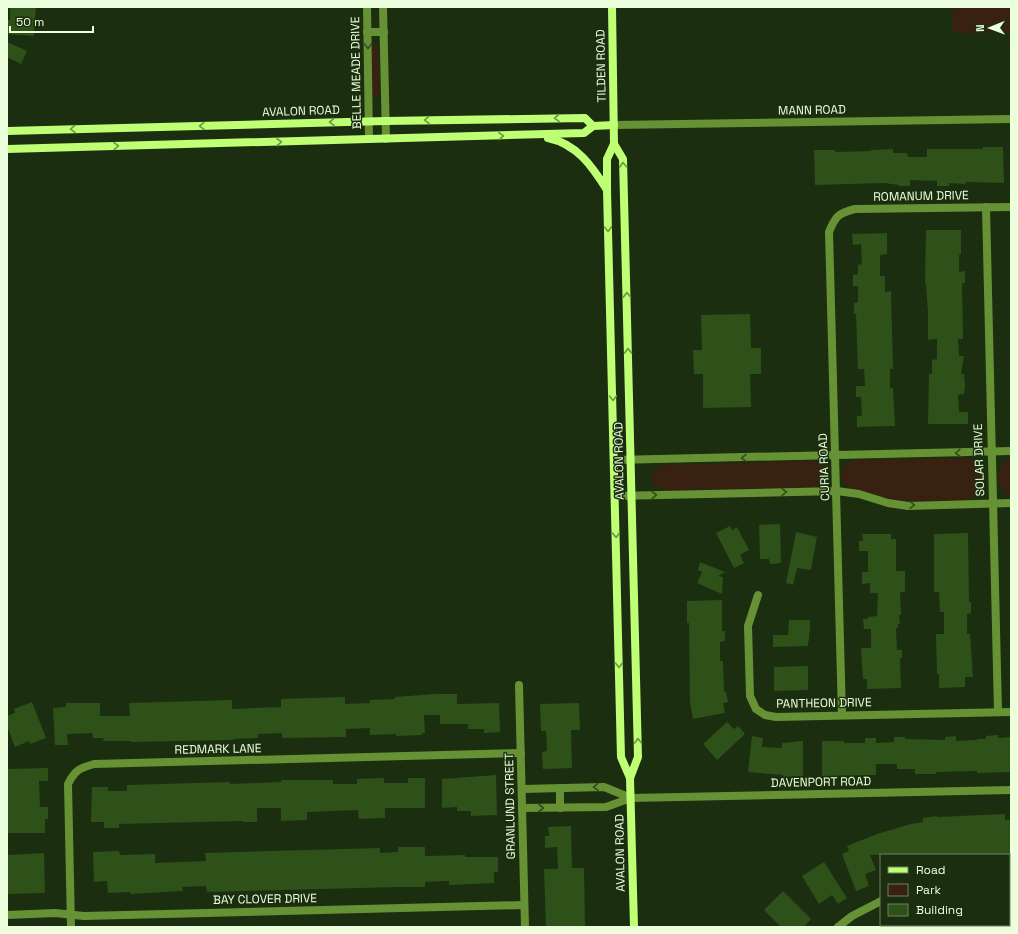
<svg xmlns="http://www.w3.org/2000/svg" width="1018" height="934" font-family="'Space Grotesk',sans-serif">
<rect width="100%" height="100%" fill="#1b2e0f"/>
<!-- green -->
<g fill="#392111">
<path d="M 953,7 L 1011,7 L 1011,33 L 952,33 Z"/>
<path d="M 375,44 L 378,47 L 379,95 L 378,97 L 376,98 L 372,94 L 371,46 Z"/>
<path d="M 969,458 C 991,463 991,496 968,499 C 959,501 950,500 941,500 C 929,500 916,502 904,501 C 885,499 866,492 848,486 C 840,481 840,472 846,464 L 855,460 Z"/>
<path d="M 1011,458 L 1011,498 C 995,491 993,463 1011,458 Z"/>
<path d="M 813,461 C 831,463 833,481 816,487 L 665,490 L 654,486 C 649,476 653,467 664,465 Z"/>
</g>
<!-- building -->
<g fill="#2d5119">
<path d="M 10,7 L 36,7 L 34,36 L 7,34 L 8,20 L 10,20 Z"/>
<path d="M 7,42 L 27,51 L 21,64 L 7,57 Z"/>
<path d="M 983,147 L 1003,147 L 1004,183 L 966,182 L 966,184 L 949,183 L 949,186 L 937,186 L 937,181 L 910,180 L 910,186 L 899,186 L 899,185 L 884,183 L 815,185 L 814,150 L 835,150 L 835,152 L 871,151 L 871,150 L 893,149 L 893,153 L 907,153 L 908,157 L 927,157 L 927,149 L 983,149 Z"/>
<path d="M 926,230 L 961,230 L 961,254 L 959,255 L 959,272 L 965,271 L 965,283 L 962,283 L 963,339 L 958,339 L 959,356 L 964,356 L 961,374 L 964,374 L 965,385 L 964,394 L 958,395 L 959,412 L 968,412 L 968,424 L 928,424 L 929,374 L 932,374 L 932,360 L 937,359 L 937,339 L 928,340 L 928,312 L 926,284 L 925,284 Z"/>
<path d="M 887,233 L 887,254 L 880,255 L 880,276 L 885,276 L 885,292 L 891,291 L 893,369 L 890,369 L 890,388 L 893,388 L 895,426 L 857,427 L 857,416 L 862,416 L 861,397 L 856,397 L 856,386 L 865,386 L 864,369 L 858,369 L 856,314 L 854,314 L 854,303 L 858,302 L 858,286 L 853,286 L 853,275 L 858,274 L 858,265 L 862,264 L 861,244 L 853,245 L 852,234 Z"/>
<path d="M 750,314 L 751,348 L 761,348 L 761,374 L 750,374 L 751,407 L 703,408 L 703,374 L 694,374 L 693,350 L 702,350 L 701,315 Z"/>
<path d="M 780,524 L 781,563 L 770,564 L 769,559 L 760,559 L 759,525 Z"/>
<path d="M 730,526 L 732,530 L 737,527 L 749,550 L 740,555 L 744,563 L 734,568 L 716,533 Z"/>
<path d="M 796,532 L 817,537 L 811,570 L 797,568 L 793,585 L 786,583 Z"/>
<path d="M 968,533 L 969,602 L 971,602 L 971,613 L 967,614 L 967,634 L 970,634 L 973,677 L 965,677 L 965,687 L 939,688 L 939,674 L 937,674 L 936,634 L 944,634 L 944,612 L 940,612 L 939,592 L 934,592 L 934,534 Z"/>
<path d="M 862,534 L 891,534 L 891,539 L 896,539 L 896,571 L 905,571 L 905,592 L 900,592 L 901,615 L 899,615 L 900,624 L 898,624 L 898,628 L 896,628 L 897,650 L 902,650 L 902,658 L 900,658 L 901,688 L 867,689 L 867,679 L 863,679 L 861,648 L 871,648 L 871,629 L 864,629 L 863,619 L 868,619 L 868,617 L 877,616 L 878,593 L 870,593 L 870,583 L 862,584 L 862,572 L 868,572 L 868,551 L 859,551 L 859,541 L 863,541 Z"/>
<path d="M 700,562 L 725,572 L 718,576 L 723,577 L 722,594 L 697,583 L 702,572 L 698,570 Z"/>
<path d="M 722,600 L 722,631 L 725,631 L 725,641 L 720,642 L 720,661 L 723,661 L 724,692 L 726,692 L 728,702 L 723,703 L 725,713 L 693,719 L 690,702 L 689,623 L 687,623 L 687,601 Z"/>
<path d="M 789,620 L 810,620 L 810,633 L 809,633 L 809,641 L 808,641 L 808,646 L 773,647 L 773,635 L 788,635 Z"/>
<path d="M 808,666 L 808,690 L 774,691 L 774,667 Z"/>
<path d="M 435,694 L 457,694 L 457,704 L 499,703 L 500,732 L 484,733 L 484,729 L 468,729 L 468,724 L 440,724 L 440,715 L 424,715 L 425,733 L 422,733 L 422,735 L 396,736 L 396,734 L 370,735 L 370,728 L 346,729 L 346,737 L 282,738 L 282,733 L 258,734 L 258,738 L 233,739 L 233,740 L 131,742 L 131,741 L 103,741 L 104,738 L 93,738 L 92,733 L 67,734 L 68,745 L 55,745 L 53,708 L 66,707 L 66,703 L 100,703 L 100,716 L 130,716 L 129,703 L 232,700 L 232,709 L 281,707 L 281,699 L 345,697 L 345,704 L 370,703 L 369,700 L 395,699 L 395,697 Z"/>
<path d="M 32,702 L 46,738 L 30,744 L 29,741 L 15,747 L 7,726 L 7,716 L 15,713 L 14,709 Z"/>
<path d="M 579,703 L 580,730 L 571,730 L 572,768 L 543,769 L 542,752 L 547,751 L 546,731 L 541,731 L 540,704 Z"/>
<path d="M 727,722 L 734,729 L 738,726 L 745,734 L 717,760 L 703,744 Z"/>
<path d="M 998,735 L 998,738 L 1011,737 L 1011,772 L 977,773 L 977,771 L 936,772 L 936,774 L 915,774 L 915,769 L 897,769 L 897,764 L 876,764 L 876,775 L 822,776 L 822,741 L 844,741 L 844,743 L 865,743 L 865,738 L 876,738 L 876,743 L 894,742 L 894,737 L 905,737 L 905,739 L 945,740 L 945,737 L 956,736 L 956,741 L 977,740 L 977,739 L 986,739 L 986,736 Z"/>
<path d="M 752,736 L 763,738 L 762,747 L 782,748 L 782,743 L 803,741 L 803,776 L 783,777 L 783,775 L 748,772 Z"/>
<path d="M 48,768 L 48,781 L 39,781 L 40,807 L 48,807 L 48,819 L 45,819 L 45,833 L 7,833 L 7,769 Z"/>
<path d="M 496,775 L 497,815 L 471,816 L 471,811 L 457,811 L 457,807 L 442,808 L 442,779 Z"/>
<path d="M 384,778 L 384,783 L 408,783 L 408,778 L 425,778 L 425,808 L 385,808 L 385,818 L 359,819 L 358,810 L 307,812 L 307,820 L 281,821 L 281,808 L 257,808 L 257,822 L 243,822 L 243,821 L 119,824 L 119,828 L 104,828 L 104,822 L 91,822 L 92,787 L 108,787 L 108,791 L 127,791 L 127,785 L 230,782 L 230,784 L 281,782 L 281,780 L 333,780 L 333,784 L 357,784 L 357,779 Z"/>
<path d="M 1005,814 L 1005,820 L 1011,820 L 1011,854 L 870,855 L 876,870 L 865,874 L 869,886 L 856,891 L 842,854 L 849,851 L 847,846 L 877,834 L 911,824 L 923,822 L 923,818 L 937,816 L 937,817 Z"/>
<path d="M 571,826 L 572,868 L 584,868 L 585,927 L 546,927 L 544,869 L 558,869 L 557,847 L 545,848 L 545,836 L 549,836 L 548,827 Z"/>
<path d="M 398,847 L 425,847 L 425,856 L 465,855 L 465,857 L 498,857 L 498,872 L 494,872 L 494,883 L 449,885 L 449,881 L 425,882 L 425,887 L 398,887 L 207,892 L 206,886 L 182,887 L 183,891 L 130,894 L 130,892 L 108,893 L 107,881 L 94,882 L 93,852 L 119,851 L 120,855 L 155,854 L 155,863 L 206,861 L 205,853 L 380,848 L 380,853 L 398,852 Z"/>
<path d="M 44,853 L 45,893 L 7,894 L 7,855 Z"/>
<path d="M 824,862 L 847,898 L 838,904 L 832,895 L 819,904 L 802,876 Z"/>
<path d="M 783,891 L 811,919 L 804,927 L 781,927 L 764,910 Z"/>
</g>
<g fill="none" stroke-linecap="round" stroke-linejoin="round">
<!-- street -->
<g stroke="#669235" stroke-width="8">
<path d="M 367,7 L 369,139"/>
<path d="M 383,7 L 386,139"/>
<path d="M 367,32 L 384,32"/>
<path d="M 614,125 L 1011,119"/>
<path d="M 986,207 L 998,712"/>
<path d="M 614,460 L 1011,451"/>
<path d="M 615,496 L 837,491 L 859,494 L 888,503 L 908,506 L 1011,503"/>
<path d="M 758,595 L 748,626 L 750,696 L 756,709 L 765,715 L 776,717 L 1011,712"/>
<path d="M 519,685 L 525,927"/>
<path d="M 842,715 L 829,232 C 835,217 838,213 855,209 L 1011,207"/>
<path d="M 560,788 L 560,808"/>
<path d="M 522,789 L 604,787 L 631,798"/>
<path d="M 522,808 L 606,807 L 631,798 L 1011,790"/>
<path d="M 1009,875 L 1011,875"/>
<path d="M 7,915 L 55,913 L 84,916 L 524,905"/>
<path d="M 71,927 L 68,784 C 75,770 80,768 94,764 L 521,753"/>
<path d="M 838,927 L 852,916 L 881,901"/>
</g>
<!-- secondary -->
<g stroke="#beff73" stroke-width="8">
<path d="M 612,7 L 614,144 L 607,159 L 607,190 L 621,757 L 630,778"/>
<path d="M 7,131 L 385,121 L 585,118 L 593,126"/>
<path d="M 548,138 C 577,144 592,166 607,190"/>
<path d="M 614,144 L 623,159 L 638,757 L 630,778 L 634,927"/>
<path d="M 7,149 L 584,133 L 593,126 L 614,125"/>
</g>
</g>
<!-- one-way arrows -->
<defs><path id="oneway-chevron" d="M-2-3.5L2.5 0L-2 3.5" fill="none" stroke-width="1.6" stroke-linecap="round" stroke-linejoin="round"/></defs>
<g stroke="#324c1a">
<use href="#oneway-chevron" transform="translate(368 46) rotate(89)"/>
<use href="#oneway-chevron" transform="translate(958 453) rotate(179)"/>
<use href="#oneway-chevron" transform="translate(744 458) rotate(179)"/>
<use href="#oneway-chevron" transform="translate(784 492) rotate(-1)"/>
<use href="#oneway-chevron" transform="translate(654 495) rotate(-1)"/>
<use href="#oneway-chevron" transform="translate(912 505) rotate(1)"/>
<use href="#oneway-chevron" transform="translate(596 787) rotate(178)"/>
<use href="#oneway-chevron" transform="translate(541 808)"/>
</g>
<g stroke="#6c9641">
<use href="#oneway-chevron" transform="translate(557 118) rotate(179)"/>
<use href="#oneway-chevron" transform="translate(427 120) rotate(179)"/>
<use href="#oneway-chevron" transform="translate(332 122) rotate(178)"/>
<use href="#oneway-chevron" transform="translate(202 126) rotate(178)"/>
<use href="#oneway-chevron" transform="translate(73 129) rotate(178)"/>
<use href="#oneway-chevron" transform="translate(501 136) rotate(-2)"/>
<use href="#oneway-chevron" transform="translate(279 142) rotate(-2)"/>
<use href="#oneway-chevron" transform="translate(116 146) rotate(-2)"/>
<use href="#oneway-chevron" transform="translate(623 165) rotate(-93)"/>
<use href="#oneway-chevron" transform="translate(608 229) rotate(89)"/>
<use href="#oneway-chevron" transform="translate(627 295) rotate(-91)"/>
<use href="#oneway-chevron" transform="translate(628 351) rotate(-92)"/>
<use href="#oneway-chevron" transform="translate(613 398) rotate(89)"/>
<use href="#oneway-chevron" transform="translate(616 535) rotate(89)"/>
<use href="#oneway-chevron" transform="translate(619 665) rotate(89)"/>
<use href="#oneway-chevron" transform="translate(638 741) rotate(-91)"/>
</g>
<g text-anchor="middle" stroke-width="3" stroke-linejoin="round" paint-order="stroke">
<!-- street labels -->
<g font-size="12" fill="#ecffdc" stroke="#1b2e0f">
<text transform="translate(601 66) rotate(-91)" y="4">TILDEN ROAD</text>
<text transform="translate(356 73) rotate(-91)" y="4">BELLE MEADE DRIVE</text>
<text transform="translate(812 110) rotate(-1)" y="4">MANN ROAD</text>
<text transform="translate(301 111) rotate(-2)" y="4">AVALON ROAD</text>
<text transform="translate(921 196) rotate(-1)" y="4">ROMANUM DRIVE</text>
<text transform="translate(979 460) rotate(-92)" y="4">SOLAR DRIVE</text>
<text transform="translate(619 461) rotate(-91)" y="4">AVALON ROAD</text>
<text transform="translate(824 467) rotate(-92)" y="4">CURIA ROAD</text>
<text transform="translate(824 703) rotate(-1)" y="4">PANTHEON DRIVE</text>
<text transform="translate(218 749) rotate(-1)" y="4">REDMARK LANE</text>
<text transform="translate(821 782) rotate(-1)" y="4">DAVENPORT ROAD</text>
<text transform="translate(510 806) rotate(-91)" y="4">GRANLUND STREET</text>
<text transform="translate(620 853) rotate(-91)" y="4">AVALON ROAD</text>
<text transform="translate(265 899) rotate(-1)" y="4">BAY CLOVER DRIVE</text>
</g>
</g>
<!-- border -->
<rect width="1018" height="934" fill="none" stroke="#ecffdc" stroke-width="16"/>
<!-- legend -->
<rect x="880" y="854" width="130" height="72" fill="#1b2e0f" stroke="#6f8261"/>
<rect x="888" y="867" width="20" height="6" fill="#beff73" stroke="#6f8261"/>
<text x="916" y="874" font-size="12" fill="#ecffdc">Road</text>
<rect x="888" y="884" width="20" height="12" fill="#392111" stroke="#6f8261"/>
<text x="916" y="894" font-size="12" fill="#ecffdc">Park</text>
<rect x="888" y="904" width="20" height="12" fill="#2d5119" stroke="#6f8261"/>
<text x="916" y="914" font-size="12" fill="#ecffdc">Building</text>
<!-- north arrow -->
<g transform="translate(990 28) rotate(269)" stroke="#1b2e0f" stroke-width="3" paint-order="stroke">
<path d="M0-3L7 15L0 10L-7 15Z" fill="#ecffdc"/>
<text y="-6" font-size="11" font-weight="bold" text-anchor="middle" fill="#ecffdc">N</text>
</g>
<!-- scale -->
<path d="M10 26v6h83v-6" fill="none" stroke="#ecffdc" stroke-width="2"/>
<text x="16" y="26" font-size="12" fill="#ecffdc" stroke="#1b2e0f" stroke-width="3" paint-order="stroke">50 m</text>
</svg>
